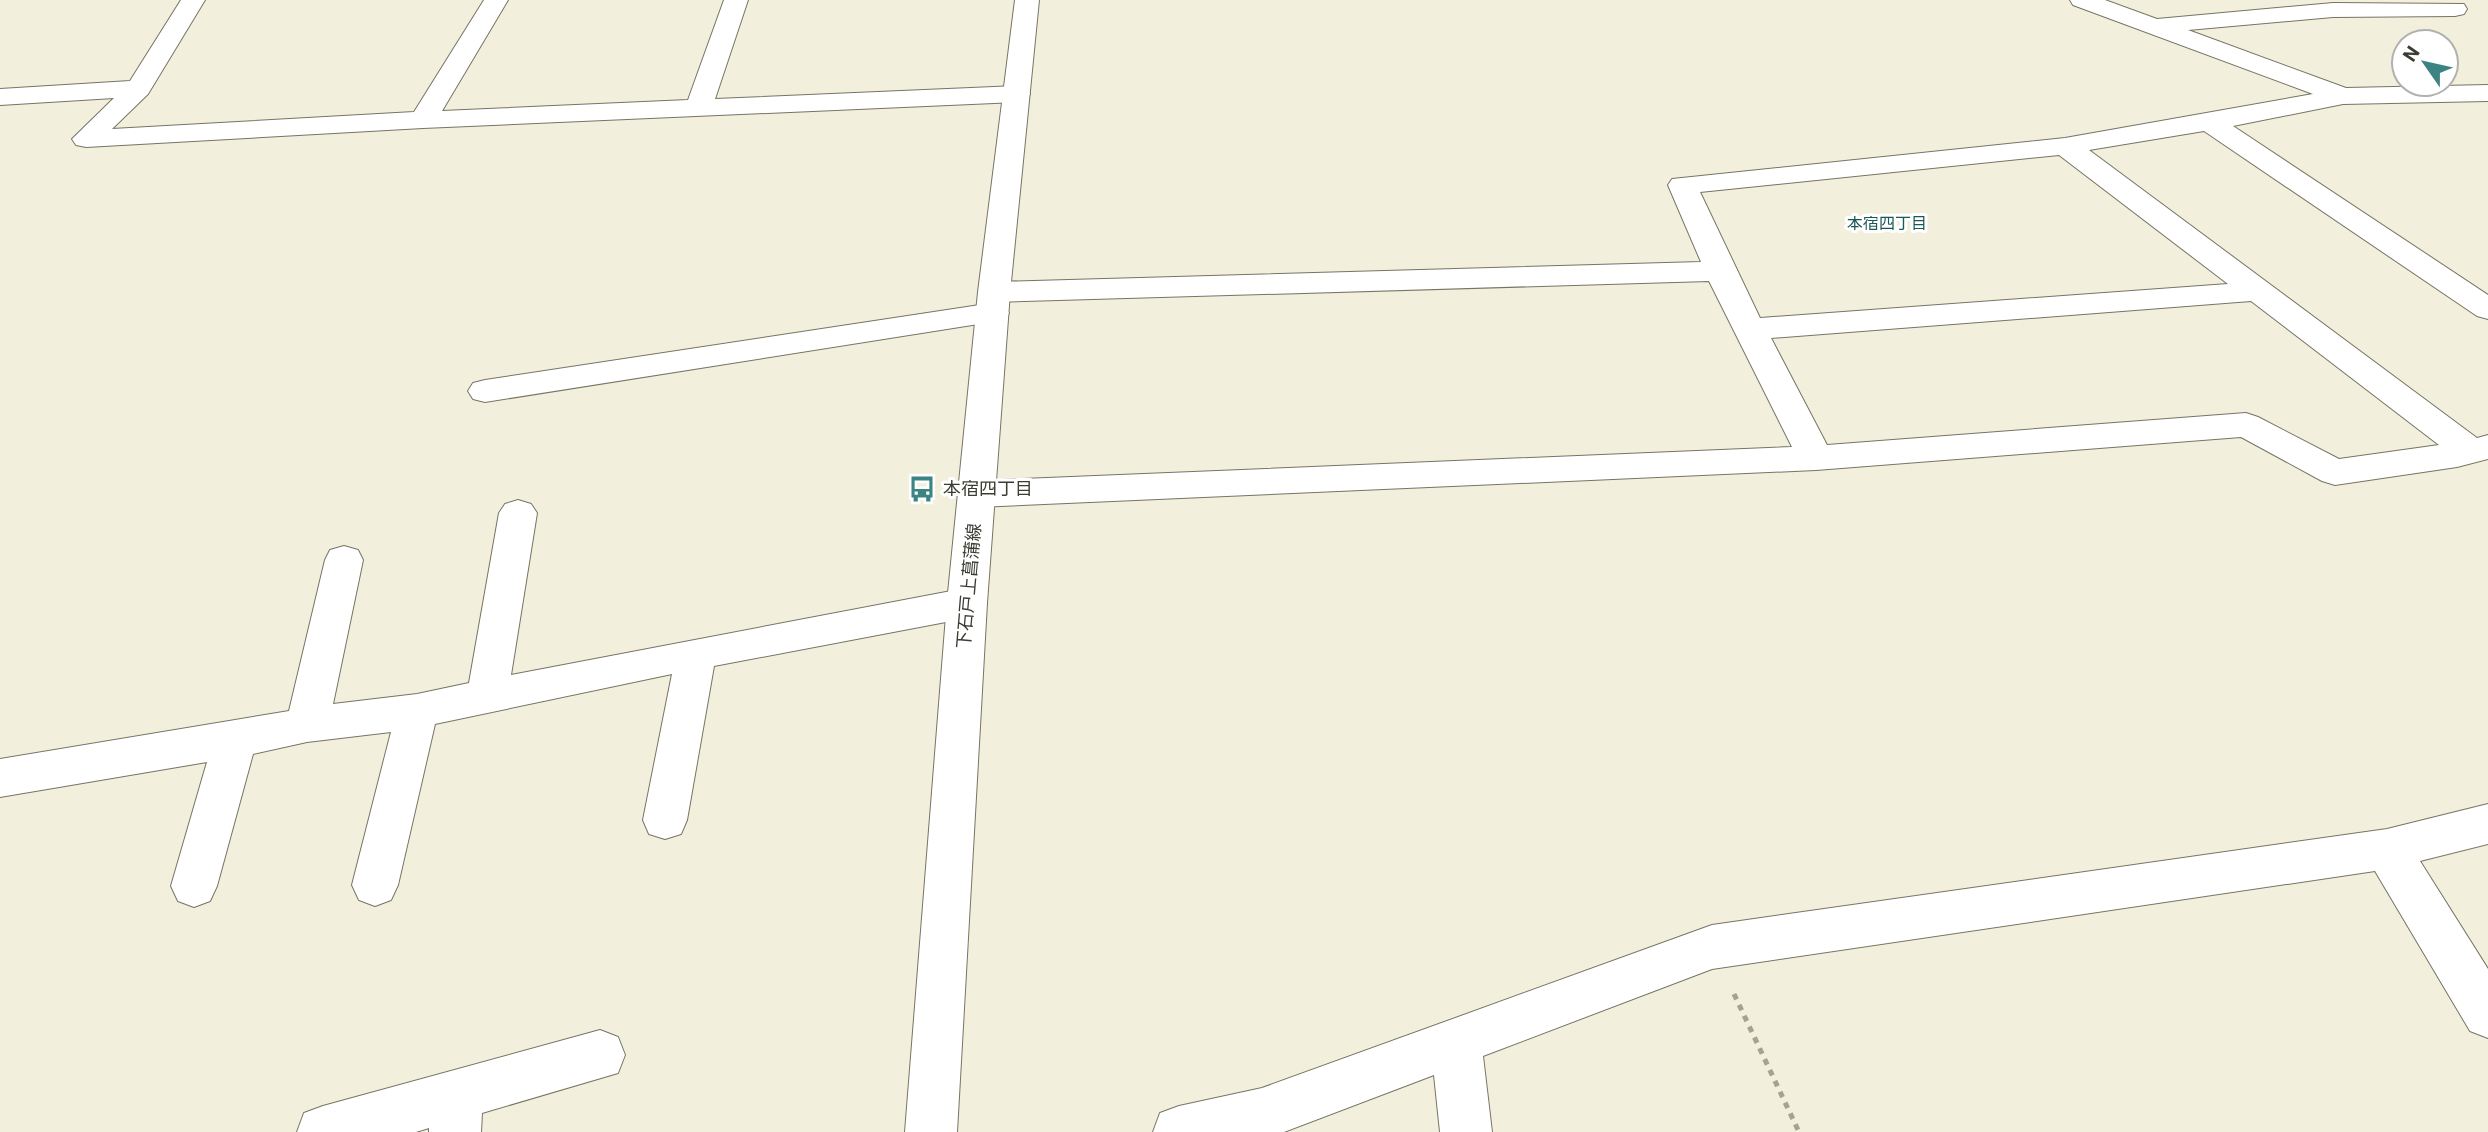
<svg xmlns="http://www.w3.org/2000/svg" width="2488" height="1132" font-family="Roboto,'Noto Sans JP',sans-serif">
<rect width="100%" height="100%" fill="#f3efdd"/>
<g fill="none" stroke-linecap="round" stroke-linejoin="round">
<!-- street casing -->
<g stroke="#777464" stroke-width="2">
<g id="street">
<path d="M 181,0 L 205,0 L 148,94 L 112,129 L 414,112 L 484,0 L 508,0 L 442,111 L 688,100 L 724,0 L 748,0 L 715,99 L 1017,86 L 1026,88 L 1030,94 L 1026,100 L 1017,102 L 423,128 L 86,147 L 76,145 L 72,139 L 114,98 L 0,105 L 0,89 L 130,81 Z"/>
<path d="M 2070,0 L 2105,0 L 2157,19 L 2333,3 L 2464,4 L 2467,9 L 2464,14 L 2455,16 L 2333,17 L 2188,30 L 2346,88 L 2488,85 L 2488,101 L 2343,104 L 2233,126 L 2488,295 L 2488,319 L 2477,316 L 2204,131 L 2089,150 L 2477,438 L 2488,435 L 2488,459 L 2457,467 L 2335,485 L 2322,481 L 2241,437 L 1816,470 L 977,507 L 964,503 L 959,494 L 964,485 L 977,481 L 1792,447 L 1709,281 L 994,302 L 983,299 L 978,292 L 983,285 L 994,282 L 1701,262 L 1668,185 L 1672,179 L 2065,138 L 2313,94 L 2073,5 ZM 2059,155 L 2228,284 L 1760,318 L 1700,192 ZM 2251,301 L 2439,445 L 2339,459 L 2258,417 L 2246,413 L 1827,445 L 1771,338 Z"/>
<path d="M 993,303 L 1004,306 L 1009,313 L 1004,320 L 485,402 L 473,399 L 468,391 L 473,383 L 485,380 Z"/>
<path d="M 518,500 L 531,504 L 537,513 L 511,675 L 967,588 L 981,592 L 987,603 L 981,614 L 967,618 L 714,666 L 687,820 L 681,834 L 665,839 L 649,834 L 643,820 L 672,674 L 435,724 L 398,885 L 391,900 L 375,906 L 359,900 L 352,885 L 391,732 L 307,742 L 253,754 L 217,886 L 210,901 L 194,907 L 178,901 L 171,886 L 207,762 L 0,797 L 0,759 L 289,711 L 325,560 L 330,550 L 344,546 L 358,550 L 363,560 L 333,704 L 417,694 L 469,683 L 499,513 L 505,504 Z"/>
<path d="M 2488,804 L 2488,844 L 2420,861 L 2488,969 L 2488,1038 L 2470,1031 L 2375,871 L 1712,969 L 1483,1056 L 1492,1132 L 1440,1132 L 1434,1075 L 1284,1132 L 1153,1132 L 1160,1113 L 1179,1106 L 1262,1088 L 1712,925 L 2387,829 Z"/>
<path d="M 600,1030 L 618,1037 L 625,1055 L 618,1073 L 482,1113 L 481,1132 L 429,1132 L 429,1128 L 416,1132 L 297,1132 L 304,1113 L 323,1106 Z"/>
</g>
</g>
<!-- secondary casing -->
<g stroke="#777464" stroke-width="2">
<path id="secondary" d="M 1015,0 L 1039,0 L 1010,292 L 987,603 L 957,1132 L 905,1132 L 947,603 L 978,292 Z"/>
</g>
<!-- path -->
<path stroke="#a5a295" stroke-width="5" stroke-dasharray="6 6" stroke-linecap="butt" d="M 1734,994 L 1799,1132"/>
<!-- street -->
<use href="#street" fill="#fff" fill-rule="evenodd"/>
<!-- secondary -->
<use href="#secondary" fill="#fff" fill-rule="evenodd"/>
</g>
<!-- icons -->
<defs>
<g id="bus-bare" transform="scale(2.1)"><path d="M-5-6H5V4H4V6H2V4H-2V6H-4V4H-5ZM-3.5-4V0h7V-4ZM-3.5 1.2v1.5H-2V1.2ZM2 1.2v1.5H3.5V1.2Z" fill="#3c8484" stroke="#fff" stroke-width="2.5" paint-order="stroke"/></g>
</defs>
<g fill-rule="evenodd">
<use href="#bus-bare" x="922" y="489"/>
</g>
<g text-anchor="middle" stroke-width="6" stroke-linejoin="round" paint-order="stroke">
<!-- far-neighbourhood labels -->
<g font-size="16" fill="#1b5757" stroke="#fff">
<text x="1887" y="229">本宿四丁目</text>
</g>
<!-- poi labels -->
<g font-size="18" fill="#3d3c34" stroke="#fff" text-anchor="start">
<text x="943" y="495">本宿四丁目</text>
</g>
<!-- street labels -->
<g font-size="18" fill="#3d3c34" stroke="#fff">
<text transform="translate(969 586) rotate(-85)" y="6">下石戸上菖蒲線</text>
</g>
</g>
<!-- north arrow -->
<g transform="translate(2425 63) rotate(304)"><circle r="33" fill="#ffffff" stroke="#b1b1ae" stroke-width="2"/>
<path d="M0-5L12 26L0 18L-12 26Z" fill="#3c8484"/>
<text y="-10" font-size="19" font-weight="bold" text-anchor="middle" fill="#3d3c34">N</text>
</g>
</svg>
